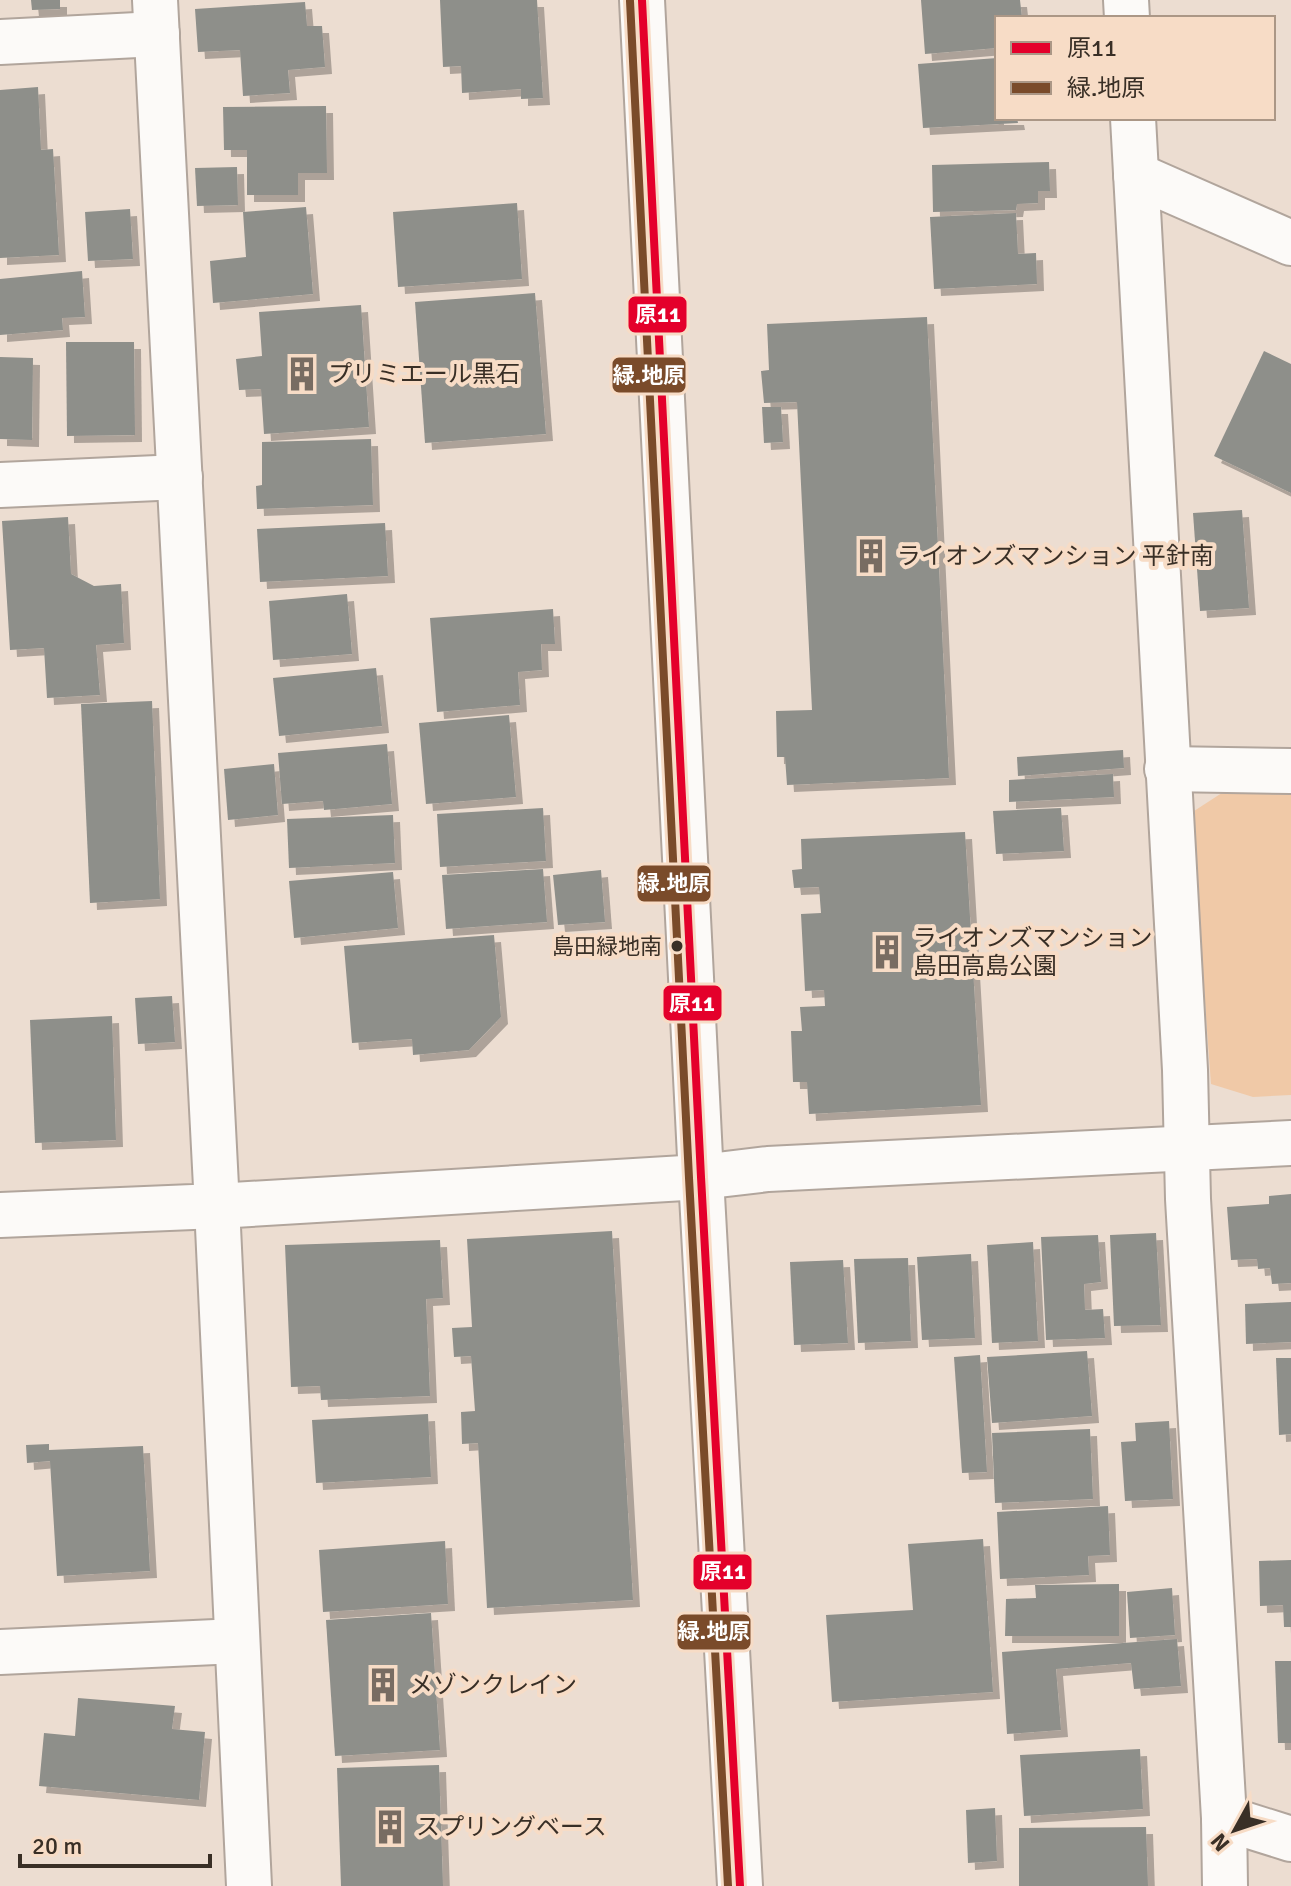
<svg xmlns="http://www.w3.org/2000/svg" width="1291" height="1886" font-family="Signika,'Noto Sans JP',sans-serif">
<defs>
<filter id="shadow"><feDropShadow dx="7" dy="7" stdDeviation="0" flood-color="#0004"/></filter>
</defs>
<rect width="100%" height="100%" fill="#ecddd1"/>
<!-- green -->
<path fill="#f0c9a7" d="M 1228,789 L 1291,791 L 1291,1095 L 1253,1097 L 1211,1084 L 1191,813 Z"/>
<!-- building -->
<g fill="#8e8f8a" filter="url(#shadow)">
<path d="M 31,0 L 60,0 L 60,9 L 32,10 Z"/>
<path d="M 440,0 L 537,0 L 543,98 L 521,99 L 521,89 L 462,93 L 461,66 L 443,67 Z"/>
<path d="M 921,0 L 1020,0 L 1022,18 L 997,18 L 997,48 L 925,54 Z"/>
<path d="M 305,2 L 307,26 L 322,26 L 325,67 L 288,70 L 290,93 L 243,96 L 240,50 L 198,52 L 195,9 Z"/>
<path d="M 997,58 L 997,118 L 1017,118 L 1018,123 L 923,128 L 918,64 Z"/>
<path d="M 38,87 L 41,150 L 53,149 L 59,255 L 0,258 L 0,90 Z"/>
<path d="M 326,106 L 327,173 L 298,173 L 298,195 L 247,195 L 247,150 L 224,150 L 223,107 Z"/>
<path d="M 1049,162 L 1050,191 L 1038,191 L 1038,203 L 1017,204 L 1016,210 L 933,212 L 932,165 Z"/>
<path d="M 237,167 L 238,205 L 197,206 L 195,168 Z"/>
<path d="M 517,203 L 522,279 L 398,287 L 393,212 Z"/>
<path d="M 306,207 L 313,294 L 213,303 L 210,261 L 246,257 L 243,212 Z"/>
<path d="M 130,209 L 133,259 L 88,261 L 85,212 Z"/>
<path d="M 1016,213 L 1018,254 L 1036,253 L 1037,284 L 934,289 L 930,217 Z"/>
<path d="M 82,271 L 85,317 L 62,318 L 63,330 L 0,335 L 0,279 Z"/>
<path d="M 535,293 L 546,434 L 425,443 L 415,302 Z"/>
<path d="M 361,305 L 369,427 L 264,434 L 261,389 L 239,390 L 236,359 L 262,356 L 259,312 Z"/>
<path d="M 927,317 L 949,778 L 787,785 L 785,757 L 777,757 L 776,711 L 812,710 L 797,402 L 764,403 L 761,371 L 769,370 L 767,324 Z"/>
<path d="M 66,342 L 134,342 L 135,435 L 67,436 Z"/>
<path d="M 1264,351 L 1291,364 L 1291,493 L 1214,456 Z"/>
<path d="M 0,357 L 33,358 L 32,440 L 0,439 Z"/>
<path d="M 762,407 L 781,407 L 783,442 L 764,443 Z"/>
<path d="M 371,439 L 373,505 L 257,509 L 256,486 L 262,485 L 262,442 Z"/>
<path d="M 1242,510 L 1249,608 L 1200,611 L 1193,513 Z"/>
<path d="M 68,517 L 71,574 L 94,586 L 121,584 L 124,643 L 96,645 L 100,695 L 47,698 L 44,648 L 10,650 L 2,521 Z"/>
<path d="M 385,523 L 388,576 L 260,582 L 257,529 Z"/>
<path d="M 347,594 L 352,654 L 273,660 L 269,601 Z"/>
<path d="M 553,609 L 555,644 L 541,644 L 542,670 L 518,672 L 520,705 L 437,712 L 430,618 Z"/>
<path d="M 376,668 L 382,726 L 279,736 L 273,678 Z"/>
<path d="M 152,701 L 160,899 L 90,903 L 81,704 Z"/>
<path d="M 509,715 L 516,797 L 426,804 L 419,723 Z"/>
<path d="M 387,744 L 392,804 L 324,810 L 323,801 L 282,804 L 278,753 Z"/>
<path d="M 1123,750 L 1124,768 L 1018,776 L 1017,757 Z"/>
<path d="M 274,764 L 278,815 L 228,820 L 224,769 Z"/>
<path d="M 1113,774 L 1114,797 L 1009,802 L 1009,780 Z"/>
<path d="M 543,808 L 546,861 L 440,867 L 437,814 Z"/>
<path d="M 1061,808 L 1064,851 L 996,854 L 993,811 Z"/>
<path d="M 393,815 L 395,863 L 289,868 L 287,819 Z"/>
<path d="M 965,832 L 981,1105 L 809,1114 L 807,1082 L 793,1082 L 791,1031 L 802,1031 L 800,1007 L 825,1006 L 824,990 L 805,991 L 801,914 L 821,913 L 819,887 L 794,888 L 792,870 L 802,869 L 801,839 Z"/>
<path d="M 543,869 L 547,922 L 446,929 L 442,875 Z"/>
<path d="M 601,870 L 605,922 L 558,925 L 553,875 Z"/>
<path d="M 393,872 L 398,928 L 294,938 L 289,881 Z"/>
<path d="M 494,935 L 501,1017 L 469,1050 L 413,1055 L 412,1039 L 352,1043 L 344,946 Z"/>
<path d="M 172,996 L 175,1042 L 138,1044 L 135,998 Z"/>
<path d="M 112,1016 L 116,1140 L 35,1143 L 30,1020 Z"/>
<path d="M 1291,1194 L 1291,1283 L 1272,1284 L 1270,1268 L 1258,1269 L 1257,1259 L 1231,1260 L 1227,1207 L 1269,1204 L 1269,1196 Z"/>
<path d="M 612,1231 L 633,1600 L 487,1608 L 478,1443 L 462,1444 L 461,1412 L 475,1411 L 471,1356 L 454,1357 L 452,1328 L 472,1327 L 467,1239 Z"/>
<path d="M 1156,1233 L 1161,1325 L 1114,1326 L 1110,1235 Z"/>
<path d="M 1098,1235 L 1101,1282 L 1084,1284 L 1085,1310 L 1103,1309 L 1105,1338 L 1046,1340 L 1041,1237 Z"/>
<path d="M 440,1240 L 443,1298 L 426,1299 L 430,1396 L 321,1400 L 320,1386 L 291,1387 L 285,1245 Z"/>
<path d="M 1033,1242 L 1038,1341 L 992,1343 L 987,1245 Z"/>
<path d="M 971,1254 L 975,1338 L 922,1340 L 917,1257 Z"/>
<path d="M 908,1258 L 911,1341 L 858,1343 L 854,1259 Z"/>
<path d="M 843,1260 L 848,1343 L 794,1345 L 790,1262 Z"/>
<path d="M 1291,1302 L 1291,1342 L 1246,1344 L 1245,1304 Z"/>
<path d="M 1087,1351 L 1092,1416 L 992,1423 L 987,1357 Z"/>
<path d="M 980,1355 L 987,1472 L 962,1473 L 954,1357 Z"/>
<path d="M 1276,1358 L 1291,1358 L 1291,1434 L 1279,1435 Z"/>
<path d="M 428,1414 L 431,1477 L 316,1483 L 312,1420 Z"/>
<path d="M 1169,1421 L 1173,1499 L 1125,1501 L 1121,1442 L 1136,1441 L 1135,1423 Z"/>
<path d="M 1090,1429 L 1093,1499 L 995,1503 L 992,1433 Z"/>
<path d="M 49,1444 L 49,1450 L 143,1446 L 150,1571 L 57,1576 L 50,1461 L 27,1463 L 26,1445 Z"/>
<path d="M 1108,1506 L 1110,1555 L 1088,1556 L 1089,1575 L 1000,1579 L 997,1512 Z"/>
<path d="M 983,1539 L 993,1692 L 832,1702 L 826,1615 L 913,1610 L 908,1544 Z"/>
<path d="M 445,1541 L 448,1604 L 323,1612 L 319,1550 Z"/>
<path d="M 1291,1560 L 1291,1627 L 1284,1627 L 1283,1605 L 1260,1606 L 1259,1561 Z"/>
<path d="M 1119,1584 L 1119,1636 L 1005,1636 L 1006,1599 L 1036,1598 L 1035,1585 Z"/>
<path d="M 1172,1588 L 1175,1635 L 1130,1638 L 1127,1592 Z"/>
<path d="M 431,1613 L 440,1750 L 335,1756 L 326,1620 Z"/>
<path d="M 1177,1639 L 1181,1686 L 1134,1689 L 1131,1663 L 1056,1669 L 1061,1730 L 1007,1734 L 1002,1652 Z"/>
<path d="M 1275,1661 L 1291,1661 L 1291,1743 L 1278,1743 Z"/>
<path d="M 78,1698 L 175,1706 L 172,1729 L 205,1732 L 199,1800 L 39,1786 L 44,1733 L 75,1736 Z"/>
<path d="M 1140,1749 L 1143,1809 L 1024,1816 L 1020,1755 Z"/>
<path d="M 439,1765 L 443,1886 L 341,1886 L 337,1768 Z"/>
<path d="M 995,1808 L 997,1861 L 968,1863 L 966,1810 Z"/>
<path d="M 1146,1827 L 1148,1886 L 1019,1886 L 1019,1828 Z"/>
</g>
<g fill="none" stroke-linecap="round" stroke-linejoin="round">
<!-- minor casing -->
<g stroke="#b1a59c" stroke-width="48">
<g id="minor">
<path d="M 1126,0 L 1127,18"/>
<path d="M 0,42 L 157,34"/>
<path d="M 1133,118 L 1185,1070 L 1188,1199 L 1224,1818 L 1225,1886"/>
<path d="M 1136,175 L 1291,243"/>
<path d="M 0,485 L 180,477"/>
<path d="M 1167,769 L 1291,771"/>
<path d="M 0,1215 L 217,1206 L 155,0"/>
<path d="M 0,1652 L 237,1641"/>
<path d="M 1224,1818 L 1291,1839"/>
<path d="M 249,1886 L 217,1206 L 701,1177 L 768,1169 L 1291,1143"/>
</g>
</g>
<!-- tertiary casing -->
<g stroke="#b1a59c" stroke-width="48">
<path id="tertiary" d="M 642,0 L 701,1177 L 740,1886"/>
</g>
<!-- minor -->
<use href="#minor" stroke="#fcfaf8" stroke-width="44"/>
<!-- tertiary -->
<use href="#tertiary" stroke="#fcfaf8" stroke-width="44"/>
<!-- bus-1 casing -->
<g stroke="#f7dcc6" stroke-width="14">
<path id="bus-1" d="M 642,0 L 701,1177 L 740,1886"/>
</g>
<!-- bus-2 casing -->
<g stroke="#f7dcc6" stroke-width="14">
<path id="bus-2" d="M 630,1 L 689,1178 L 728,1886"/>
</g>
<!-- bus-1 -->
<use href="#bus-1" stroke="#e4002b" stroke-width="8"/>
<!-- bus-2 -->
<use href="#bus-2" stroke="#7a4b2a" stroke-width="8"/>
</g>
<!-- icons -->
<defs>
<g id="building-bare" transform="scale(2.76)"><path d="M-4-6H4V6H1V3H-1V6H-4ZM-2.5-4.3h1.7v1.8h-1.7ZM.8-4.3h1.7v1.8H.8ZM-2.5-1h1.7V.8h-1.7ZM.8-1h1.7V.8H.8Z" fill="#786c62" stroke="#f7dcc6" stroke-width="2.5" paint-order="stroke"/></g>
</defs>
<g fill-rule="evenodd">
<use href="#building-bare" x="302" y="374"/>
<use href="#building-bare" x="871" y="556"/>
<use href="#building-bare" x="887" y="952"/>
<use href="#building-bare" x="383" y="1685"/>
<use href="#building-bare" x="390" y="1827"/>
</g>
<!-- markers -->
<circle fill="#392f26" stroke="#f7dcc6" stroke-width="3" cx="677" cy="946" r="7"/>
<g text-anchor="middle" stroke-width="8" stroke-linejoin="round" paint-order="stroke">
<!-- bus labels -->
<g font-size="22" fill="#392f26" stroke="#f7dcc6" text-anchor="end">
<text x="662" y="954">島田緑地南</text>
</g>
<!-- poi labels -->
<g font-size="24" fill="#392f26" stroke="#f7dcc6" text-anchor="start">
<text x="328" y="382">プリミエール黒石</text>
<text x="897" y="564">ライオンズマンション 平針南</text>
<text x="913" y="946">ライオンズマンション<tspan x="913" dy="28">島田高島公園</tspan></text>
<text x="409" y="1693">メゾンクレイン</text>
<text x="416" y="1835">スプリングベース</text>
</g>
</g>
<g stroke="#f7dcc6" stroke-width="3">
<rect x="627" y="295" width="61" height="39" rx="8" fill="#e4002b"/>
<rect x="611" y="356" width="76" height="38" rx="8" fill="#7a4b2a"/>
<rect x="636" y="864" width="76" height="39" rx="8" fill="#7a4b2a"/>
<rect x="662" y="984" width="61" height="38" rx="8" fill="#e4002b"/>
<rect x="692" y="1553" width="61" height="38" rx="8" fill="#e4002b"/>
<rect x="676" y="1613" width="76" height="38" rx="8" fill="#7a4b2a"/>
</g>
<g font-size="22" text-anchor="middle" font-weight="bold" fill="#fff">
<text x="658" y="322">原11</text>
<text x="649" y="383">緑.地原</text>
<text x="674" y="891">緑.地原</text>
<text x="692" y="1011">原11</text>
<text x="723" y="1579">原11</text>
<text x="714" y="1639">緑.地原</text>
</g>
<!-- legend -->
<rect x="995" y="16" width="280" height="104" fill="#f7dcc6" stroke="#ab9786" stroke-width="2"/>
<rect x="1011" y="42" width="40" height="12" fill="#e4002b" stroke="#ab9786" stroke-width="2"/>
<text x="1067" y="56" font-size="24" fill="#392f26">原11</text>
<rect x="1011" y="82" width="40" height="12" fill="#7a4b2a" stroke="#ab9786" stroke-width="2"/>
<text x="1067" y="96" font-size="24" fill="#392f26">緑.地原</text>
<!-- north arrow -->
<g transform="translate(1235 1830) rotate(230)" stroke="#f7dcc6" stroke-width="6" paint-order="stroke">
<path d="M0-6L14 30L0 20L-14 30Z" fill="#392f26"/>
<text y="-12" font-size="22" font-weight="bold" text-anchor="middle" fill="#392f26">N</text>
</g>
<!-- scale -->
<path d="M20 1854v12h190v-12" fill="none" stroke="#392f26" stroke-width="4"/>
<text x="32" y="1854" font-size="24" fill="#392f26" stroke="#f7dcc6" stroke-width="6" paint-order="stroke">20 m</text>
</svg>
